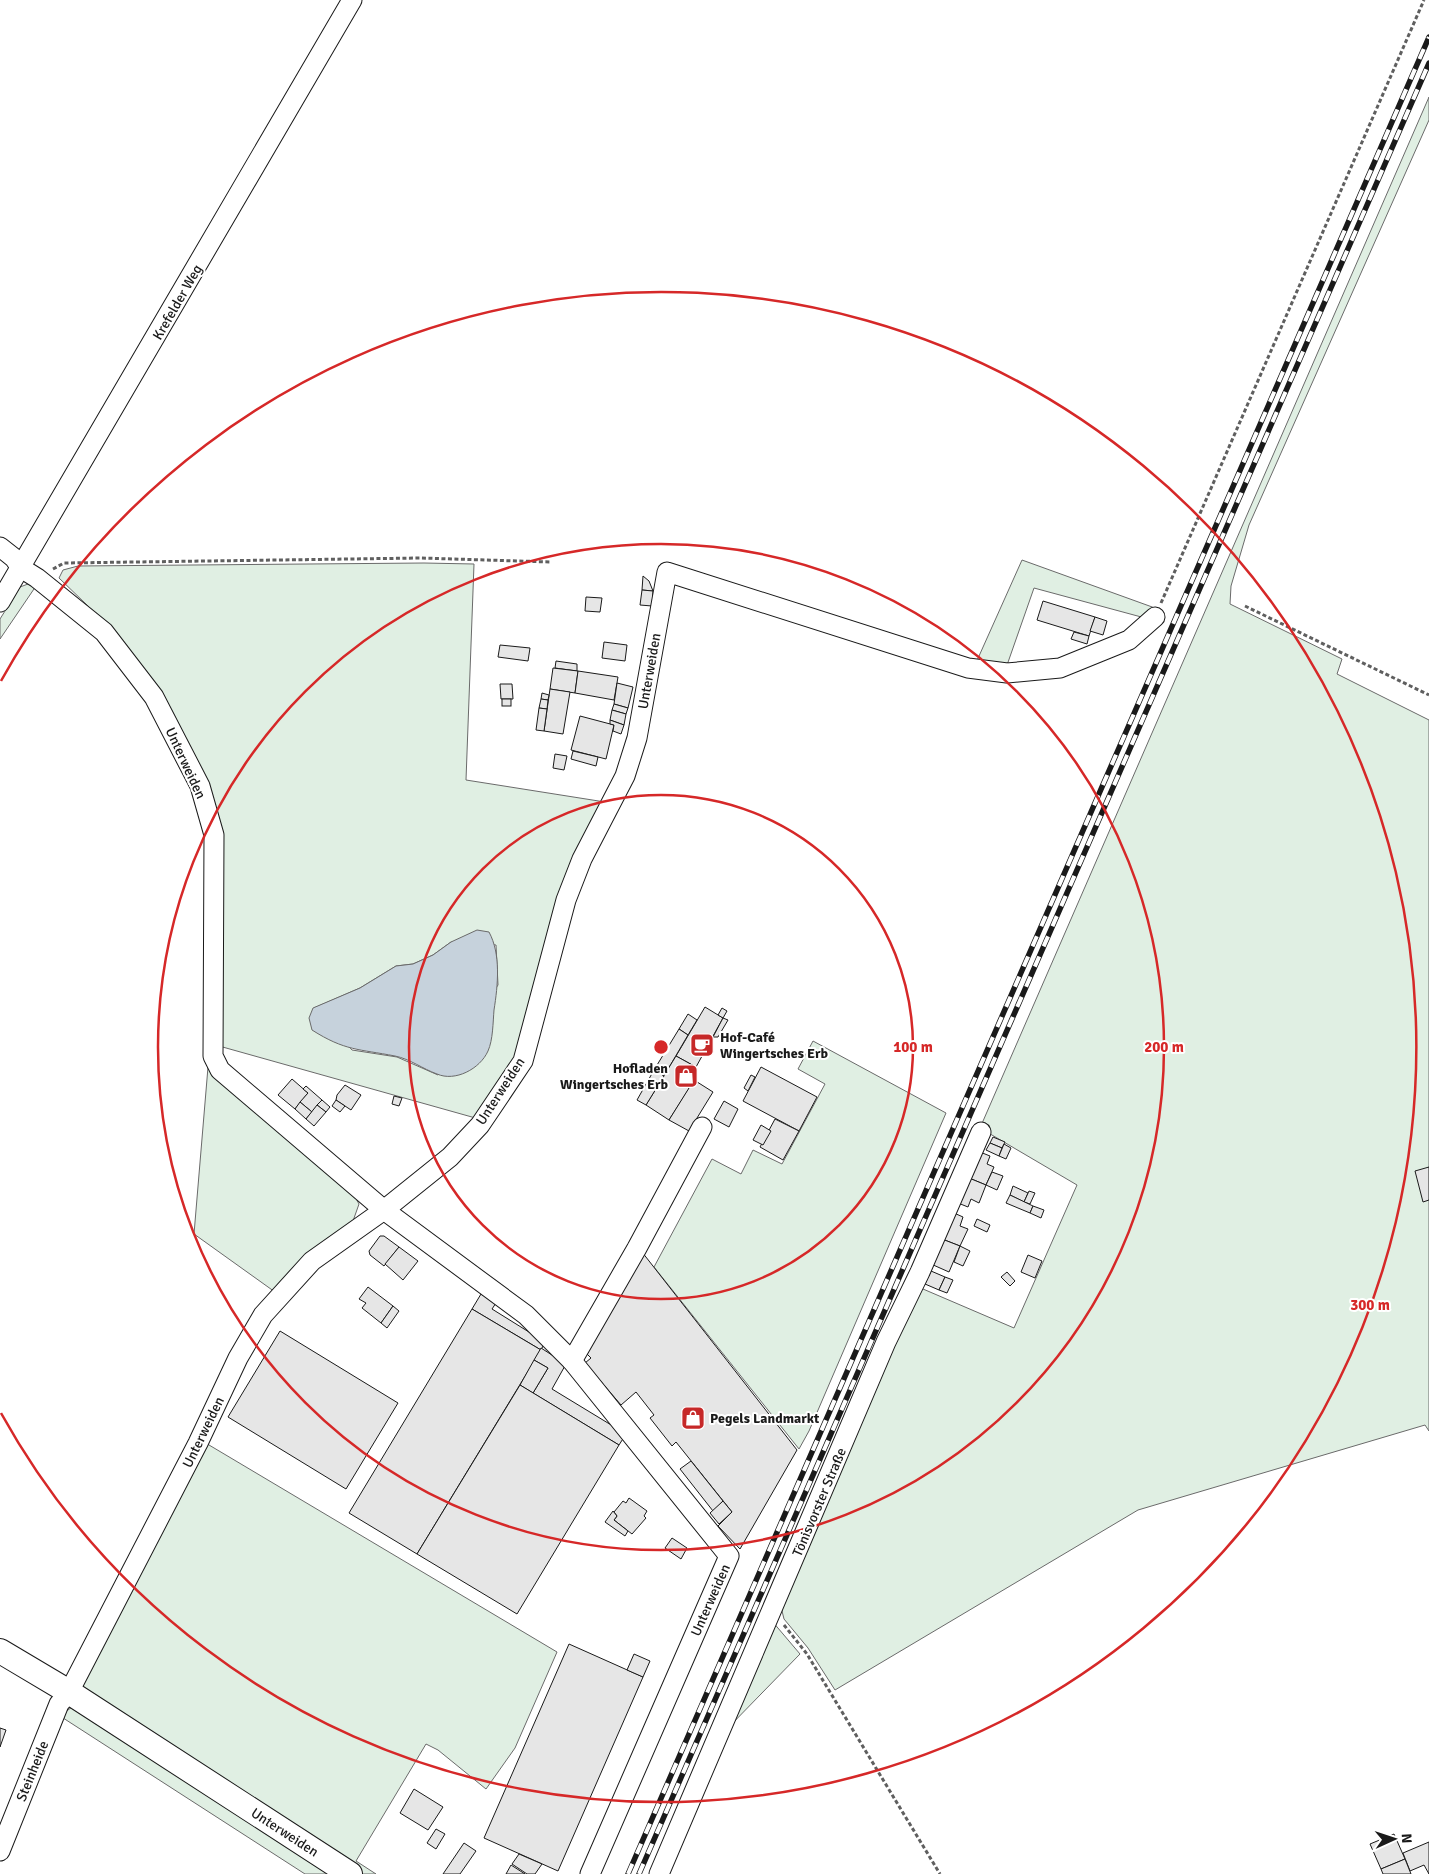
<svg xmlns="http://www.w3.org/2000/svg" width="1429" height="1874" font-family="Signika,sans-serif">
<rect width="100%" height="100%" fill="#fff"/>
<!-- green -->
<g fill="#e0efe3" stroke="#6a6a6a" fill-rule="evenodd">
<path d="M 1429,97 L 1429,120 L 1249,525 L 1231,586 L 1230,604 L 1342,659 L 1337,674 L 1429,720 L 1429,1431 L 1425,1425 L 1138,1510 L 835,1690 L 808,1648 L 784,1619 L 780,1603 L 916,1286 L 1014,1328 L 1077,1185 L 980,1128 Z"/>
<path d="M 1022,560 L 1155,608 L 1145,618 L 1034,588 L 1006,668 L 975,665 Z"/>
<path d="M 424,563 L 474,564 L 466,780 L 605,802 L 522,1054 L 479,1119 L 219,1046 L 219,820 L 156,694 L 87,605 L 59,578 L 63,570 L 78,566 ZM 451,942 L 496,945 L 498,985 L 438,1075 L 397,1057 L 352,1050 L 314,1008 L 360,988 L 396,966 L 413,964 L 433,955 Z"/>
<path d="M 28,584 L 36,586 L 0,639 L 0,619 L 20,587 Z"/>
<path d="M 813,1041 L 946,1113 L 809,1431 L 799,1449 L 654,1267 L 712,1159 L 741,1174 L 753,1150 L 782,1164 L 825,1084 L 798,1069 Z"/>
<path d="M 208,1067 L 354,1195 L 359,1204 L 353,1221 L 275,1292 L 194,1234 Z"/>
<path d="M 204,1442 L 557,1652 L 515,1748 L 486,1789 L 438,1750 L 426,1744 L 356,1861 L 376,1874 L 359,1874 L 81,1696 L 80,1681 Z"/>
<path d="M 772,1621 L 800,1654 L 724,1732 Z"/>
<path d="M 72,1707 L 328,1874 L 305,1874 L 60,1716 Z"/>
</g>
<!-- water -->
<path fill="#c6d2dc" stroke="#6a6a6a" d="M 477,930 L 489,932 C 501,954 498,985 494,1010 C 493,1022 493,1040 488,1051 C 480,1069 455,1082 437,1074 C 423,1069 410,1059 395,1056 C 359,1049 345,1051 312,1030 L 309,1018 L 313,1008 L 360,988 L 396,966 L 413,964 L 433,955 L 451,942 Z"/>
<!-- building -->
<g fill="#e6e6e6" stroke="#1a1a1a">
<path d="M 643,576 L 649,581 L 653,591 L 642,590 Z"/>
<path d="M 642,590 L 653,591 L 652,606 L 640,605 Z"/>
<path d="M 586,597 L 602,598 L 600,612 L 585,611 Z"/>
<path d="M 1043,601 L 1095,617 L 1089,636 L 1037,620 Z"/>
<path d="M 1095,617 L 1107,621 L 1103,635 L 1090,631 Z"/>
<path d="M 1074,632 L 1089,636 L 1087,644 L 1071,639 Z"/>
<path d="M 604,642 L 627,645 L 625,661 L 602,658 Z"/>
<path d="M 500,645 L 530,648 L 528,661 L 498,657 Z"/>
<path d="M 556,661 L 577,664 L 577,671 L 555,668 Z"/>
<path d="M 553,668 L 578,671 L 575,693 L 550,689 Z"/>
<path d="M 578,671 L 618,677 L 614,700 L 575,693 Z"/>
<path d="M 617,683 L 633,687 L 628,708 L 614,704 Z"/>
<path d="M 500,684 L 512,684 L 513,699 L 501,699 Z"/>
<path d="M 550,689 L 570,692 L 563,734 L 544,731 Z"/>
<path d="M 542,693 L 549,695 L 548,700 L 541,699 Z"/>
<rect x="502" y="699" width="9" height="7"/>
<path d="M 541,699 L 548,700 L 547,709 L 539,708 Z"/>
<path d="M 614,704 L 628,708 L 626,714 L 612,710 Z"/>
<path d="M 539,708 L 547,709 L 544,731 L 536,730 Z"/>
<path d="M 612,710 L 626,714 L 624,725 L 610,720 Z"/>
<path d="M 580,716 L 614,725 L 606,759 L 571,750 Z"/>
<path d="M 610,720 L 624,725 L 621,734 L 613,731 L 614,725 L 610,724 Z"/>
<path d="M 573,751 L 598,757 L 596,766 L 571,759 Z"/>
<path d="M 555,754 L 567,756 L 564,770 L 553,768 Z"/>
<path d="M 705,1007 L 723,1018 L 696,1067 L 676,1056 Z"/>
<path d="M 722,1008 L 727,1011 L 723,1018 L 718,1015 Z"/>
<path d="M 688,1014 L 697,1020 L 688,1035 L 679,1029 Z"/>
<path d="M 723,1018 L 728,1020 L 718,1037 L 713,1037 Z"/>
<path d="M 679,1029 L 688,1035 L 664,1076 L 654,1070 Z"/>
<path d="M 676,1056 L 696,1067 L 694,1081 L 669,1120 L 646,1105 Z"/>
<path d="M 761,1067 L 817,1097 L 799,1131 L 743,1101 Z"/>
<path d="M 654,1070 L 664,1076 L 646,1105 L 637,1100 Z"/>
<path d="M 751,1075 L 755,1077 L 748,1091 L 744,1088 Z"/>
<path d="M 292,1079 L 308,1093 L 295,1109 L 278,1095 Z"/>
<path d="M 694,1080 L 713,1092 L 689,1131 L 669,1120 Z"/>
<path d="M 345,1085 L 361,1095 L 351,1110 L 336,1100 L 337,1095 Z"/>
<path d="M 306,1086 L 322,1100 L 312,1112 L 300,1102 L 308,1093 L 303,1089 Z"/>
<path d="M 394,1096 L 402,1098 L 399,1106 L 392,1104 Z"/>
<path d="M 322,1100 L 330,1107 L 326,1112 L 317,1105 Z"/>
<path d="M 336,1100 L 345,1106 L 340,1112 L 332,1106 Z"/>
<path d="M 724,1101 L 738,1109 L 729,1127 L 714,1119 Z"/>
<path d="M 300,1102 L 312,1112 L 306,1119 L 295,1109 Z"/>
<path d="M 317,1105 L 326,1112 L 314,1126 L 306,1119 Z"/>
<path d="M 775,1119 L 799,1131 L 783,1160 L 760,1147 Z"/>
<path d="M 761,1125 L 771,1131 L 763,1145 L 753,1140 Z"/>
<path d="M 993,1137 L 1005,1142 L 1002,1148 L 990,1143 Z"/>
<path d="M 990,1143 L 1002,1148 L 999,1156 L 986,1150 Z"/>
<path d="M 1004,1144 L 1011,1148 L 1006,1159 L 999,1156 Z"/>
<path d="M 980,1152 L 990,1156 L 987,1164 L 994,1167 L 986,1185 L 969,1178 Z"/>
<path d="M 1429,1167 L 1429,1200 L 1423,1202 L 1415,1171 Z"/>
<path d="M 992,1172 L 1003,1176 L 997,1190 L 986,1185 Z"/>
<path d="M 969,1178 L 986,1185 L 979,1203 L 971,1199 L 968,1207 L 958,1203 Z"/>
<path d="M 1013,1186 L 1028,1193 L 1024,1202 L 1010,1195 Z"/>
<path d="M 1029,1191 L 1035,1193 L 1030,1204 L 1024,1202 Z"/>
<path d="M 1010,1195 L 1033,1206 L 1030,1213 L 1006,1203 Z"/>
<path d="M 1033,1206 L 1044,1210 L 1041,1218 L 1030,1213 Z"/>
<path d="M 954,1213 L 963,1217 L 960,1226 L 968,1229 L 960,1246 L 942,1239 Z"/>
<path d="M 977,1219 L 990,1225 L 987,1232 L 974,1226 Z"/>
<path d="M 380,1236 L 384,1236 L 399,1247 L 384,1266 L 370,1255 L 369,1251 Z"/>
<path d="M 942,1239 L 960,1246 L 949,1272 L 931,1264 Z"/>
<path d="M 960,1246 L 970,1251 L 963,1266 L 954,1262 Z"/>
<path d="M 399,1247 L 418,1261 L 403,1280 L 385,1264 Z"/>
<path d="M 642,1252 L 797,1450 L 740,1549 L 718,1526 L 732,1512 L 676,1442 L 672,1446 L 650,1418 L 654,1415 L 636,1392 L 621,1405 L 585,1363 L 591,1358 L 587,1354 Z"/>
<path d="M 1028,1255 L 1042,1261 L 1035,1278 L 1021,1272 Z"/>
<path d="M 931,1271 L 945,1277 L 939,1290 L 925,1284 Z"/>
<path d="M 1007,1272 L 1015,1281 L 1010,1286 L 1001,1277 Z"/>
<path d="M 945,1277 L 953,1280 L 947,1293 L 939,1290 Z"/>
<path d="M 368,1287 L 393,1306 L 381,1323 L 362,1308 L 366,1303 L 359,1299 Z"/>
<path d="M 481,1294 L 496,1303 L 492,1309 L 545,1342 L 541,1350 L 472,1309 Z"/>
<path d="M 393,1306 L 399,1311 L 387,1328 L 381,1323 Z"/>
<path d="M 472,1309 L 541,1350 L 417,1554 L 349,1513 Z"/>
<path d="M 280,1331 L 398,1403 L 346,1489 L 228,1417 Z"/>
<path d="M 541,1348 L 566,1364 L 552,1389 L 626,1434 L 619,1445 L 533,1393 L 548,1368 L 534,1360 Z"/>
<path d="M 534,1360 L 548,1368 L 533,1393 L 520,1385 Z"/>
<path d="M 520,1385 L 619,1445 L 517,1614 L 417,1554 Z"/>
<path d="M 691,1461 L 723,1501 L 713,1511 L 680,1469 Z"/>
<path d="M 629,1498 L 647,1511 L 644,1516 L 646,1518 L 632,1534 L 614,1520 L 617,1516 L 614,1512 L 623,1501 L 626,1503 Z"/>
<path d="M 723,1501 L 732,1512 L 719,1524 L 710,1513 Z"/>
<path d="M 613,1511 L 617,1516 L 614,1520 L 628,1531 L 625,1536 L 605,1522 Z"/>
<path d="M 672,1538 L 687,1548 L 681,1559 L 665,1548 Z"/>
<path d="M 569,1644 L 643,1677 L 558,1871 L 484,1838 Z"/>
<path d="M 634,1654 L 650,1661 L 643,1677 L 627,1670 Z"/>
<path d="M 0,1728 L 6,1730 L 0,1747 Z"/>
<path d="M 414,1789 L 443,1807 L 428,1830 L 400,1813 Z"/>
<path d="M 436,1829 L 445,1834 L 436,1849 L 427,1843 Z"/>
<path d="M 1394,1834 L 1405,1859 L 1381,1869 L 1370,1844 Z"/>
<path d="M 1429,1842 L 1429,1874 L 1424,1865 L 1410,1871 L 1403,1853 Z"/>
<path d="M 464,1843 L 476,1851 L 460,1874 L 443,1874 Z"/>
<path d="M 519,1854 L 542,1864 L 535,1874 L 527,1874 L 512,1864 Z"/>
<path d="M 1405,1859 L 1411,1874 L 1383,1874 L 1381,1869 Z"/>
<path d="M 511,1865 L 525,1874 L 506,1874 Z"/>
</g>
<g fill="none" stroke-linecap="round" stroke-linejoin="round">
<!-- minor casing -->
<g stroke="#1a1a1a" stroke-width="21">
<g id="minor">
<path d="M 0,547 L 14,558 L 21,568 L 37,578 L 104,632 L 154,697 L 200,786 L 214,835 L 213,1056 L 220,1070 L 384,1210 L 526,1315 L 572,1361 L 729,1556 L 590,1874"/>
<path d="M 0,602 L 352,0"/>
<path d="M 572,1361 L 637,1248 L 702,1127"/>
<path d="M 0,1851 L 59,1704 L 69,1692 L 198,1443 L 238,1358 L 263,1315 L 312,1261 L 384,1210 L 450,1157 L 480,1125 L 523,1061 L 566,900 L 582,859 L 625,776 L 637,738 L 667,572 L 968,668 L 1007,673 L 1060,668 L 1129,640 L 1155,617"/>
<path d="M 659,1874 L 886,1342 L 920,1272 L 981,1132"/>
</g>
</g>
<!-- major casing -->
<g stroke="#1a1a1a" stroke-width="26">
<path id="major" d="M 0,1651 L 69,1692 L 350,1874"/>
</g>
<!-- path -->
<g stroke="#5f5f5f" stroke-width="3" stroke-dasharray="4 2.5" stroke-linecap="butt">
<path d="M 53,569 L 64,563 L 421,558 L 551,562"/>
<path d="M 1161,603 L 1424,0"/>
<path d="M 1245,606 L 1429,695"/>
<path d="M 784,1625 L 807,1654 L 940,1874"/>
</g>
<!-- minor -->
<use href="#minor" stroke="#fff" stroke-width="19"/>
<!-- major -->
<use href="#major" stroke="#fff" stroke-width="24"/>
<!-- rail casing -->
<g stroke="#1a1a1a" stroke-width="5.5">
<g id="rail">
<path d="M 628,1874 L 1429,37"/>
<path d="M 639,1874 L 1429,63"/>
</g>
</g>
<!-- rail -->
<use href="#rail" stroke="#fff" stroke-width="4" stroke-dasharray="11" stroke-linecap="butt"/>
</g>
<!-- distance rings -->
<g fill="none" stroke="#d62828" stroke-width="2.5">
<circle cx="661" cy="1047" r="252"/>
<circle cx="661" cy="1047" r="503"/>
<path d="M1 681A755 755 0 1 1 1 1413"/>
</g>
<!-- icons -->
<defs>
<g id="cafe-square" transform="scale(1.25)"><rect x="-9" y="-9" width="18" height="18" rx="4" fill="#c62828" stroke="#fff"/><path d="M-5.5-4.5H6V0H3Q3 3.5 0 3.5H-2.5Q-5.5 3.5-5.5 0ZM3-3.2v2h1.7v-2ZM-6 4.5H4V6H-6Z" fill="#fff"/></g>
<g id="shop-square" transform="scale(1.25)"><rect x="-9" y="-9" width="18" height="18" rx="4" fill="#c62828" stroke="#fff"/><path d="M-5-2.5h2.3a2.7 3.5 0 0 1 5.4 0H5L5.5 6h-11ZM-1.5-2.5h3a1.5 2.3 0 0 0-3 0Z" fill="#fff"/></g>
</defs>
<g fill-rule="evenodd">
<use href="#cafe-square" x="702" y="1045"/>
<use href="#shop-square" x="686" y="1076"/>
<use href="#shop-square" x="693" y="1418"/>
</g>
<g text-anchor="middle" stroke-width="4" stroke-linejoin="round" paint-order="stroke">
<!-- street labels -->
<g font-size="14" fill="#1a1a1a" stroke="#fff">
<text transform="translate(177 302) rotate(-60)" y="5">Krefelder Weg</text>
<text transform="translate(649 671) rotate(-80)" y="5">Unterweiden</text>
<text transform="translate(186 763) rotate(65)" y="5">Unterweiden</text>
<text transform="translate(500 1091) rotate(-57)" y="5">Unterweiden</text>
<text transform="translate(203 1432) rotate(-64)" y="5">Unterweiden</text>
<text transform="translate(819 1502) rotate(-67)" y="5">Tönisvorster Straße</text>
<text transform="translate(710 1600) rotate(-66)" y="5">Unterweiden</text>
<text transform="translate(32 1771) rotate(-68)" y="5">Steinheide</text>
<text transform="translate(285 1832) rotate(33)" y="5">Unterweiden</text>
</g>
<!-- poi labels -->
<g font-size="14" font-weight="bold" fill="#1a1a1a" stroke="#fff" text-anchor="start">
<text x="720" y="1042">Hof-Café<tspan x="720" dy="16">Wingertsches Erb</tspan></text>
<text x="668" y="1073" text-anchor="end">Hofladen<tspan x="668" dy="16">Wingertsches Erb</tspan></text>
<text x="710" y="1423">Pegels Landmarkt</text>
</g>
</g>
<circle cx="661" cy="1047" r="8" fill="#d62828" stroke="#fff" stroke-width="2.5"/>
<g font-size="15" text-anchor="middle" font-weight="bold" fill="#d62828" stroke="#fff" stroke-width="4" stroke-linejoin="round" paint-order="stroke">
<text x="913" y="1052">100 m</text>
<text x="1164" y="1052">200 m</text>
<text x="1370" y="1310">300 m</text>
</g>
<!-- north arrow -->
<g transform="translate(1394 1839) rotate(87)" stroke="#ffffff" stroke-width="4" paint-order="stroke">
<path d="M0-4L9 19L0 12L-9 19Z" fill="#1a1a1a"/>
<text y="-8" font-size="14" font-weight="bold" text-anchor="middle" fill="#1a1a1a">N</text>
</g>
</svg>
